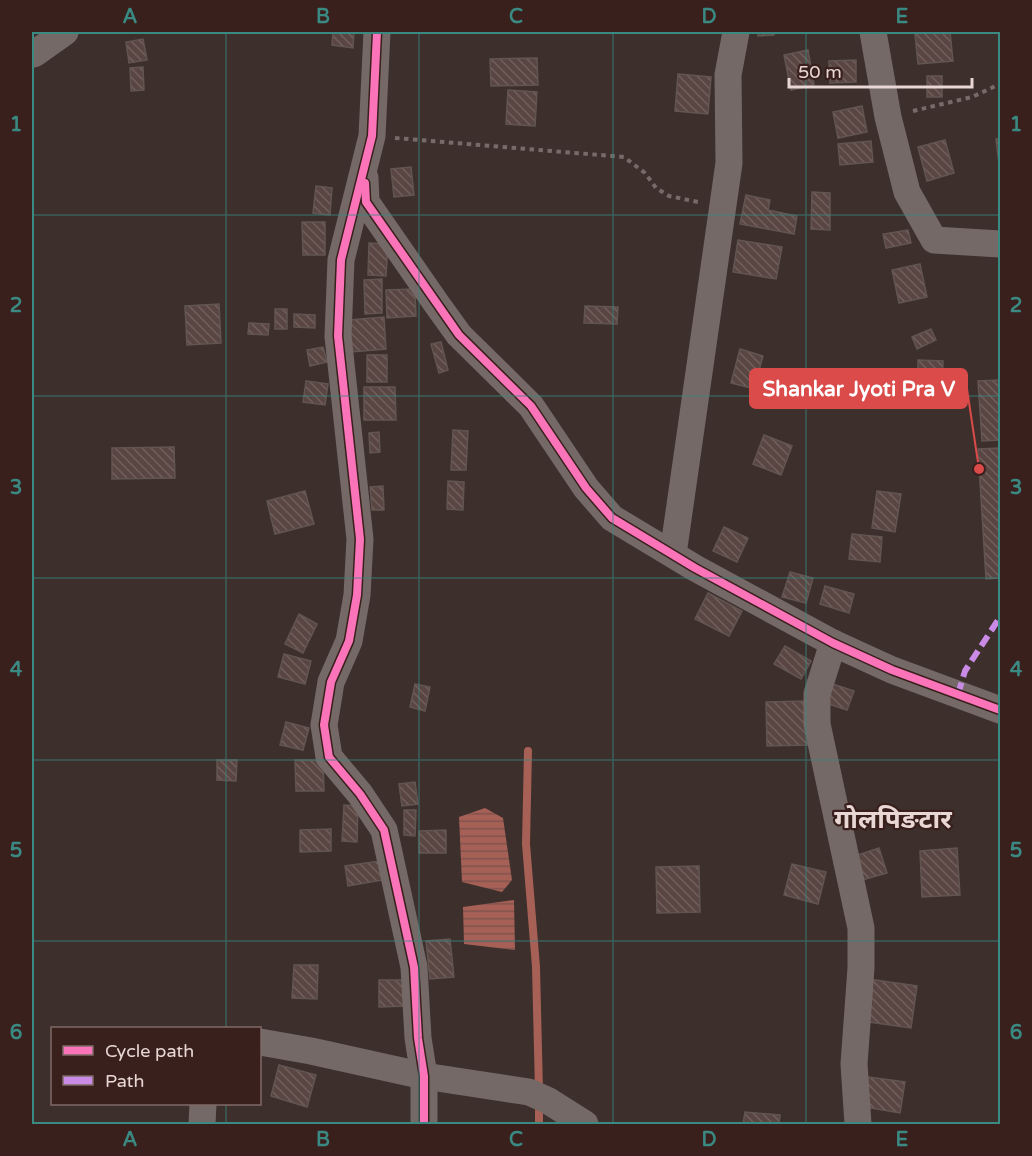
<svg xmlns="http://www.w3.org/2000/svg" width="1032" height="1156" font-family="'Varela Round','Noto Sans Devanagari',sans-serif">
<defs>
<pattern id="water-rules" width="6" height="5" patternUnits="userSpaceOnUse" patternTransform="scale(1.5)"><rect width="6" height="5" fill="#a66055"/><path d="M0 2.5h6" fill="none" stroke="#80534d"/></pattern>
<pattern id="building-back-hatch" width="6" height="6" patternUnits="userSpaceOnUse" patternTransform="scale(1.5)"><rect width="6" height="6" fill="#594542"/><path d="M-1 5l2 2M0 0l6 6M5-1l2 2" fill="none" stroke="#715f5c"/></pattern>
</defs>
<rect width="100%" height="100%" fill="#3d2f2c"/>
<!-- water -->
<g fill="url(#water-rules)">
<path d="M 485,808 L 503,818 L 512,880 L 502,892 L 462,882 L 459,817 Z"/>
<path d="M 514,900 L 515,950 L 464,944 L 463,907 Z"/>
</g>
<g fill="none" stroke-linecap="round" stroke-linejoin="round">
<!-- stream -->
<g stroke="#a66055" stroke-width="8">
<path d="M 528,751 L 526,844 L 536,967 L 539,1091"/>
<path d="M 539,1103 L 539,1124"/>
</g>
</g>
<!-- building -->
<g fill="url(#building-back-hatch)" stroke="#615552" stroke-width="1.5">
<path d="M 333,32 L 354,32 L 353,48 L 332,45 Z"/>
<path d="M 758,32 L 774,32 L 774,35 L 758,36 Z"/>
<path d="M 939,32 L 950,32 L 953,61 L 918,64 L 915,34 Z"/>
<path d="M 143,39 L 147,60 L 129,63 L 126,42 Z"/>
<path d="M 808,50 L 814,85 L 791,90 L 784,55 Z"/>
<path d="M 537,58 L 538,85 L 491,86 L 490,59 Z"/>
<path d="M 856,60 L 856,82 L 830,83 L 829,61 Z"/>
<path d="M 143,67 L 144,90 L 131,91 L 130,68 Z"/>
<path d="M 678,74 L 711,77 L 708,114 L 675,111 Z"/>
<rect x="927" y="76" width="15" height="21"/>
<path d="M 508,90 L 537,92 L 535,126 L 506,124 Z"/>
<path d="M 862,106 L 867,132 L 838,138 L 833,112 Z"/>
<path d="M 1000,138 L 1000,172 L 996,139 Z"/>
<path d="M 945,140 L 954,173 L 927,181 L 918,147 Z"/>
<path d="M 871,141 L 873,162 L 840,165 L 838,144 Z"/>
<path d="M 411,167 L 414,195 L 394,197 L 391,169 Z"/>
<path d="M 316,186 L 332,188 L 330,215 L 313,213 Z"/>
<path d="M 812,192 L 830,193 L 830,230 L 811,229 Z"/>
<path d="M 746,195 L 770,200 L 768,210 L 797,216 L 794,234 L 740,224 Z"/>
<path d="M 302,222 L 325,222 L 325,255 L 303,255 Z"/>
<path d="M 908,230 L 911,243 L 886,248 L 883,234 Z"/>
<path d="M 738,240 L 782,247 L 776,279 L 733,272 Z"/>
<path d="M 369,243 L 388,244 L 386,276 L 368,275 Z"/>
<path d="M 920,264 L 927,297 L 899,303 L 892,270 Z"/>
<path d="M 382,279 L 382,313 L 365,314 L 364,280 Z"/>
<path d="M 415,289 L 416,316 L 387,318 L 386,290 Z"/>
<path d="M 219,304 L 221,343 L 187,345 L 185,306 Z"/>
<path d="M 585,306 L 618,307 L 617,324 L 584,323 Z"/>
<rect x="275" y="309" width="12" height="20"/>
<path d="M 294,314 L 315,315 L 315,328 L 294,327 Z"/>
<path d="M 384,317 L 386,349 L 351,352 L 349,320 Z"/>
<path d="M 249,323 L 269,324 L 268,335 L 248,334 Z"/>
<path d="M 931,329 L 936,340 L 917,349 L 912,337 Z"/>
<path d="M 441,342 L 448,370 L 439,373 L 431,344 Z"/>
<path d="M 323,347 L 327,362 L 310,366 L 307,350 Z"/>
<path d="M 740,349 L 763,356 L 758,374 L 812,387 L 808,402 L 731,383 Z"/>
<rect x="367" y="355" width="20" height="27"/>
<path d="M 918,360 L 943,361 L 942,392 L 918,391 Z"/>
<path d="M 1000,380 L 1000,440 L 982,441 L 978,381 Z"/>
<path d="M 306,381 L 328,384 L 325,405 L 303,402 Z"/>
<path d="M 364,387 L 395,387 L 396,420 L 364,420 Z"/>
<path d="M 453,430 L 468,431 L 466,470 L 451,470 Z"/>
<path d="M 379,432 L 380,452 L 370,453 L 369,433 Z"/>
<path d="M 764,435 L 792,446 L 781,475 L 753,464 Z"/>
<path d="M 174,447 L 175,478 L 112,479 L 112,448 Z"/>
<path d="M 1000,448 L 1000,578 L 986,579 L 978,449 Z"/>
<path d="M 448,481 L 464,482 L 463,510 L 447,509 Z"/>
<path d="M 383,486 L 384,510 L 372,510 L 370,487 Z"/>
<path d="M 305,491 L 314,524 L 275,534 L 267,501 Z"/>
<path d="M 877,491 L 901,494 L 895,532 L 872,528 Z"/>
<path d="M 724,527 L 748,538 L 737,562 L 713,551 Z"/>
<path d="M 852,534 L 882,537 L 880,562 L 849,559 Z"/>
<path d="M 790,572 L 813,578 L 806,603 L 782,597 Z"/>
<path d="M 825,586 L 854,594 L 849,613 L 820,604 Z"/>
<path d="M 708,593 L 742,611 L 729,636 L 695,619 Z"/>
<path d="M 299,614 L 317,624 L 303,653 L 285,644 Z"/>
<path d="M 785,646 L 811,661 L 801,679 L 774,664 Z"/>
<path d="M 284,654 L 311,661 L 305,684 L 278,677 Z"/>
<path d="M 415,684 L 430,687 L 425,711 L 410,707 Z"/>
<path d="M 833,684 L 854,691 L 847,710 L 826,703 Z"/>
<path d="M 807,701 L 808,745 L 767,746 L 766,702 Z"/>
<path d="M 286,722 L 309,728 L 303,750 L 280,745 Z"/>
<path d="M 217,760 L 237,760 L 236,781 L 217,780 Z"/>
<path d="M 295,760 L 323,760 L 324,791 L 296,791 Z"/>
<path d="M 415,782 L 418,804 L 402,806 L 399,784 Z"/>
<path d="M 344,805 L 358,806 L 357,842 L 342,841 Z"/>
<path d="M 404,810 L 416,810 L 415,836 L 404,835 Z"/>
<path d="M 331,829 L 331,851 L 300,852 L 300,830 Z"/>
<path d="M 446,830 L 446,853 L 419,853 L 419,831 Z"/>
<path d="M 879,848 L 887,873 L 862,880 L 855,856 Z"/>
<path d="M 957,848 L 960,895 L 922,897 L 920,851 Z"/>
<path d="M 380,861 L 383,880 L 348,886 L 345,866 Z"/>
<path d="M 792,864 L 826,872 L 818,904 L 784,895 Z"/>
<path d="M 699,866 L 700,912 L 657,913 L 656,867 Z"/>
<path d="M 450,939 L 454,977 L 430,979 L 426,941 Z"/>
<path d="M 294,965 L 318,965 L 317,999 L 292,998 Z"/>
<path d="M 868,979 L 917,986 L 911,1028 L 862,1021 Z"/>
<path d="M 379,980 L 409,980 L 409,1006 L 379,1007 Z"/>
<path d="M 279,1065 L 316,1075 L 307,1107 L 271,1096 Z"/>
<path d="M 868,1077 L 905,1082 L 900,1113 L 864,1107 Z"/>
<path d="M 745,1112 L 780,1115 L 779,1124 L 743,1124 Z"/>
</g>
<g fill="none" stroke-linecap="round" stroke-linejoin="round">
<!-- path -->
<g stroke="#776b69" stroke-width="4" stroke-dasharray="4.5 4.5" stroke-linecap="butt">
<path d="M 913,111 L 972,97 L 1000,84"/>
<path d="M 395,138 L 624,157 L 645,173 L 656,188 L 669,196 L 698,202"/>
</g>
<!-- minor -->
<g stroke="#756967" stroke-width="27">
<path d="M 377,32 L 372,136 L 341,260 L 338,336 L 360,539 L 357,595 L 349,641 L 331,682 L 324,725 L 329,757 L 360,794 L 384,830 L 414,967 L 418,1038 L 424,1076 L 424,1124"/>
<path d="M 873,32 L 888,117 L 907,192 L 934,240 L 1000,244"/>
<path d="M 32,54 L 34,54 L 65,32"/>
<path d="M 365,178 L 366,202 L 436,303 L 459,335 L 531,406 L 586,488 L 612,518 L 695,568 L 833,643 L 892,670 L 1000,710"/>
<path d="M 673,554 L 729,163 L 728,75 L 736,32"/>
<path d="M 833,643 L 817,694 L 817,724 L 861,928 L 861,968 L 854,1064 L 858,1124"/>
<path d="M 260,1042 L 311,1051 L 424,1076 L 529,1092 L 547,1100 L 585,1124"/>
<path d="M 202,1124 L 203,1104"/>
</g>
<!-- quiet -->
<path stroke="#ca8be6" stroke-width="6" stroke-dasharray="12 6" stroke-linecap="butt" d="M 958,694 L 965,671 L 1000,617"/>
<!-- cycleway casing -->
<g stroke="#39201c" stroke-width="11">
<g id="cycleway">
<path d="M 377,32 L 372,136 L 341,260 L 338,336 L 360,539 L 357,595 L 349,641 L 331,682 L 324,725 L 329,757 L 360,794 L 384,830 L 414,967 L 418,1038 L 424,1076 L 424,1124"/>
<path d="M 365,183 L 366,202 L 459,335 L 531,406 L 586,488 L 612,518 L 695,568 L 833,643 L 892,670 L 1000,710"/>
</g>
</g>
<!-- cycleway -->
<use href="#cycleway" stroke="#fb73b8" stroke-width="8"/>
</g>
<!-- grid -->
<path fill="none" stroke="#3a8982" stroke-width="1.5" stroke-opacity="0.55" d="M 226,32 L 226,1028M 419,32 L 419,1124M 613,32 L 613,1124M 806,32 L 806,1124M 32,215 L 1000,215M 32,396 L 1000,396M 32,578 L 1000,578M 32,760 L 1000,760M 32,941 L 1000,941M 226,1104 L 226,1124"/>
<g text-anchor="middle" stroke-width="4.5" stroke-linejoin="round" paint-order="stroke">
<!-- district labels -->
<g font-size="26" font-weight="bold" fill="#e8d7d4" stroke="#39201c">
<text x="893" y="828">गोलपिङटार</text>
</g>
</g>
<!-- callouts -->
<path fill="none" stroke="#da4b4a" stroke-width="2" d="M979 469L967 389"/>
<circle fill="#da4b4a" stroke="#39201c" stroke-width="2" cx="979" cy="469" r="6"/>
<rect fill="#da4b4a" stroke="#da4b4a" stroke-width="2" x="750" y="369" width="217" height="39" rx="6"/>
<g font-size="21" text-anchor="middle" font-weight="bold" fill="#fff">
<text x="859" y="396">Shankar Jyoti Pra V</text>
</g>
<!-- border -->
<rect width="1032" height="1156" fill="none" stroke="#39201c" stroke-width="66"/>
<!-- legend -->
<rect x="51" y="1027" width="210" height="78" fill="#39201c" stroke="#7f6966" stroke-width="1.5"/>
<rect x="63" y="1046" width="30" height="9" fill="#fb73b8" stroke="#7f6966" stroke-width="1.5"/>
<text x="105" y="1057" font-size="18" fill="#e8d7d4">Cycle path</text>
<rect x="63" y="1076" width="30" height="9" fill="#ca8be6" stroke="#7f6966" stroke-width="1.5"/>
<text x="105" y="1087" font-size="18" fill="#e8d7d4">Path</text>
<!-- scale -->
<path d="M789 78v9h183v-9" fill="none" stroke="#e8d7d4" stroke-width="3"/>
<text x="798" y="78" font-size="18" fill="#e8d7d4" stroke="#39201c" stroke-width="4.5" paint-order="stroke">50 m</text>
<rect x="33" y="33" width="966" height="1090" fill="none" stroke="#3a8982" stroke-width="2"/>
<g font-size="20" text-anchor="middle" font-weight="bold" fill="#3a8982">
<text x="130" y="23">A</text>
<text x="323" y="23">B</text>
<text x="516" y="23">C</text>
<text x="709" y="23">D</text>
<text x="902" y="23">E</text>
<text x="16" y="131">1</text>
<text x="1016" y="131">1</text>
<text x="16" y="312">2</text>
<text x="1016" y="312">2</text>
<text x="16" y="494">3</text>
<text x="1016" y="494">3</text>
<text x="16" y="676">4</text>
<text x="1016" y="676">4</text>
<text x="16" y="857">5</text>
<text x="1016" y="857">5</text>
<text x="16" y="1039">6</text>
<text x="1016" y="1039">6</text>
<text x="130" y="1146">A</text>
<text x="323" y="1146">B</text>
<text x="516" y="1146">C</text>
<text x="709" y="1146">D</text>
<text x="902" y="1146">E</text>
</g>
</svg>
